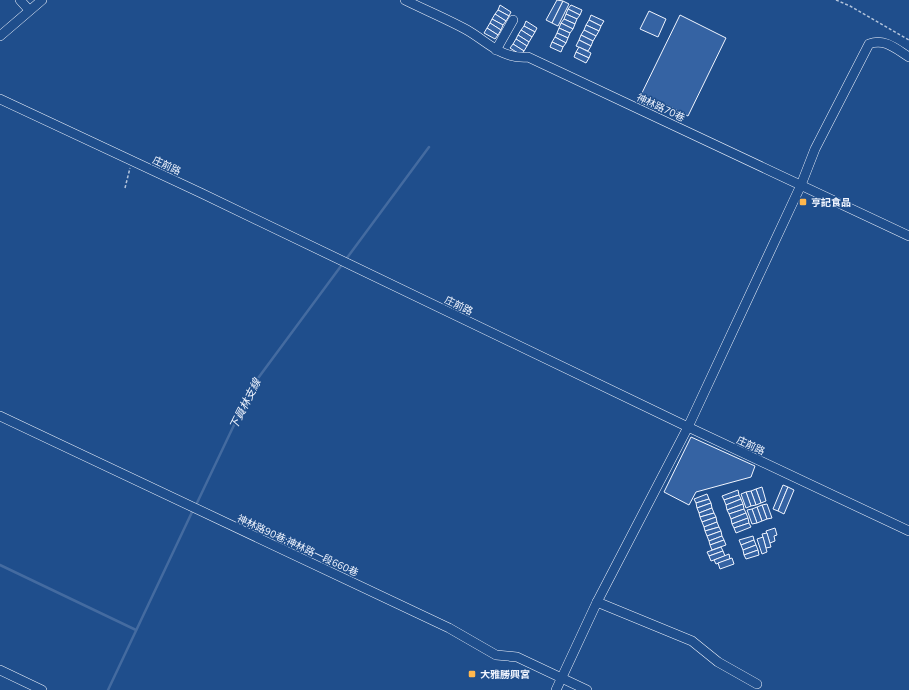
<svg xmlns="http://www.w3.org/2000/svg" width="909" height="690" font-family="'Nunito Sans','Noto Sans TC',sans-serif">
<rect width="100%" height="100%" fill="#1f4e8c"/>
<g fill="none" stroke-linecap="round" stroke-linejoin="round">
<!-- stream -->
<g stroke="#446ba0" stroke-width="2.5">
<path d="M 196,505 L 253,385 L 429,147"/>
<path d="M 0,565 L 136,630"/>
<path d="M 108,690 L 193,510"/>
</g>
</g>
<!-- building -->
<g fill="#3563a3" stroke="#f2f6ff">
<path d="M 557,0 L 563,1 L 552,23 L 546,20 Z"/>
<path d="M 563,1 L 569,4 L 558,26 L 552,23 Z"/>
<path d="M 500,5 L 511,12 L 509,16 L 498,10 Z"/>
<path d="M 571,5 L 582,10 L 580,15 L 568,9 Z"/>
<path d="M 568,9 L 580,15 L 577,19 L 566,14 Z"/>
<path d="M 498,10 L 509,16 L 506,21 L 495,14 Z"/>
<path d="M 649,11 L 666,19 L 658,37 L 640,29 Z"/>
<path d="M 495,14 L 506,21 L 503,25 L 492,19 Z"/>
<path d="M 566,14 L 577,19 L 575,24 L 564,19 Z"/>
<path d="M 591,15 L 604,21 L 601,26 L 589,20 Z"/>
<path d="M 680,15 L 726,38 L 688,116 L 658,101 L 654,109 L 638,101 Z"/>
<path d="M 492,19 L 503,25 L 501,30 L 490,23 Z"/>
<path d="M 564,19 L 575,24 L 573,29 L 561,23 Z"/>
<path d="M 589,20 L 601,26 L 599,31 L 586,25 Z"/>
<path d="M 526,21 L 537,28 L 535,32 L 524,26 Z"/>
<path d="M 490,23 L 501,30 L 498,35 L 487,28 Z"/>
<path d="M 561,23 L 573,29 L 570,33 L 559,28 Z"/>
<path d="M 586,25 L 599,31 L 596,36 L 584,30 Z"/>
<path d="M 524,26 L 535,32 L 532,37 L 521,30 Z"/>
<path d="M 487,28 L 498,35 L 495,39 L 484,33 Z"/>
<path d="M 559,28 L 570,33 L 568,38 L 557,33 Z"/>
<path d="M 521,30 L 532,37 L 529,42 L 518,35 Z"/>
<path d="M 584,30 L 596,36 L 593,41 L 581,35 Z"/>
<path d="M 557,33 L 568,38 L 566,43 L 555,37 Z"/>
<path d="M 518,35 L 529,42 L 527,46 L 516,39 Z"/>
<path d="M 581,35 L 593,41 L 591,46 L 579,40 Z"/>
<path d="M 555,37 L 566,43 L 563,47 L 552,42 Z"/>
<path d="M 516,39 L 527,46 L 524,51 L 513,44 Z"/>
<path d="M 579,40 L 591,46 L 588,51 L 576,46 Z"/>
<path d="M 552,42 L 563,47 L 561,52 L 550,47 Z"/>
<path d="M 513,44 L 524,51 L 521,55 L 510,48 Z"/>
<path d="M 579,47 L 591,53 L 589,58 L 576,52 Z"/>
<path d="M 576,52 L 589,58 L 586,63 L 574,57 Z"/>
<path d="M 691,437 L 755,466 L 751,477 L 696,492 L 689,505 L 664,492 Z"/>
<path d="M 783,485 L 788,487 L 778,511 L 773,509 Z"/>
<path d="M 762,487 L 766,501 L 761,503 L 756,489 Z"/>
<path d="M 788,487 L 794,490 L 784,514 L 778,511 Z"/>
<path d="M 756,489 L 761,503 L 756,505 L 751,491 Z"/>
<path d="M 738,490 L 739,495 L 724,500 L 722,496 Z"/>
<path d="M 751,491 L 756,505 L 751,506 L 746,492 Z"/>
<path d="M 746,492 L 751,506 L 746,508 L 741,494 Z"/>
<path d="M 707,494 L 709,499 L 696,503 L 694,499 Z"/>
<path d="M 739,495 L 741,499 L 726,505 L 724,500 Z"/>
<path d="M 709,499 L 711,503 L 697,508 L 696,503 Z"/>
<path d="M 741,499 L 743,504 L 727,510 L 726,505 Z"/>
<path d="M 711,503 L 712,508 L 699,513 L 697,508 Z"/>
<path d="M 743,504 L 744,509 L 729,514 L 727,510 Z"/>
<path d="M 767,504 L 772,518 L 767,519 L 762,505 Z"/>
<path d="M 762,505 L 767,519 L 762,521 L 757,507 Z"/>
<path d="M 757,507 L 762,521 L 757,523 L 752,509 Z"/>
<path d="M 712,508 L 714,513 L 700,517 L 699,513 Z"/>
<path d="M 744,509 L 746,513 L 731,519 L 729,514 Z"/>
<path d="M 752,509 L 757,523 L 752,524 L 747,510 Z"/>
<path d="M 714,513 L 716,517 L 702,522 L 700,517 Z"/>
<path d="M 746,513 L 748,518 L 732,524 L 731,519 Z"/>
<path d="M 716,517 L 717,522 L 704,527 L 702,522 Z"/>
<path d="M 748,518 L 749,523 L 734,528 L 732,524 Z"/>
<path d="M 717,522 L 719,527 L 705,531 L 704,527 Z"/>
<path d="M 749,523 L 751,527 L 736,533 L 734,528 Z"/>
<path d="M 719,527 L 721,531 L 707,536 L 705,531 Z"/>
<path d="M 775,528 L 777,535 L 774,536 L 775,541 L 770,543 L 766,531 Z"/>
<path d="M 721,531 L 722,536 L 709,541 L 707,536 Z"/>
<path d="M 767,533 L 771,547 L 766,548 L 762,534 Z"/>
<path d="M 722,536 L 724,540 L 710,545 L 709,541 Z"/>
<path d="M 753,536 L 754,540 L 741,545 L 739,540 Z"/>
<path d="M 763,537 L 767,552 L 762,554 L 757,539 Z"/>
<path d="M 724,540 L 726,545 L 712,550 L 710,545 Z"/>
<path d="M 754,540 L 756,545 L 743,550 L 741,545 Z"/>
<path d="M 756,545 L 758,550 L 744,555 L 743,550 Z"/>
<path d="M 721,547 L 723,551 L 709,556 L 707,552 Z"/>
<path d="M 758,550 L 759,555 L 746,559 L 744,555 Z"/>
<path d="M 723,551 L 725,556 L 711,561 L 709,556 Z"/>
<path d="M 729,554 L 730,559 L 716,564 L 714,560 Z"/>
<path d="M 732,558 L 734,564 L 720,569 L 718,563 Z"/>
</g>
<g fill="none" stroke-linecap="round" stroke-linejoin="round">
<!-- minor casing -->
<g stroke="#f2f6ff" stroke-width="10">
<g id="minor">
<path d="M 20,0 L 29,10"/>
<path d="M 405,0 C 425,10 447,19 467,30 C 488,42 501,59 528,57 L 909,236"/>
<path d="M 0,36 L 42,0"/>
<path d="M 496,50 L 513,20"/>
<path d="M 0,99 L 201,193 L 688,427 L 909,531"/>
<path d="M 0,416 L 449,628 L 496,655 L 517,657 L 587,690"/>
<path d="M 597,602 L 692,641 L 718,662 L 757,684"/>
<path d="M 0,670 L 42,690"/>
<path d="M 556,690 L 597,602 L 688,427 L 801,185 L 815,149 L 869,44 C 885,38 896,49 909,57"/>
</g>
</g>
<!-- path -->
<g stroke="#b3c4dc" stroke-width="1.5" stroke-dasharray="3 2" stroke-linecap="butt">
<path d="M 836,0 L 850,6 L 909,40"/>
<path d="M 125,188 L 130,168"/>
</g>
<!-- minor -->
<use href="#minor" stroke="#1f4e8c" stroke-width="9"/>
</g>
<!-- markers -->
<g fill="#ffb74d" stroke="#1f4e8c" stroke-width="1.5">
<rect x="799" y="198" width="8" height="8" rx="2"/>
<rect x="468" y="670" width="8" height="8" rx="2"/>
</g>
<g text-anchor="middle" stroke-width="3" stroke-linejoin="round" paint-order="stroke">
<!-- street labels -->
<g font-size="10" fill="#f2f6ff" stroke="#1f4e8c">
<text transform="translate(661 107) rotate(25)" y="4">神林路70巷</text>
<text transform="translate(167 165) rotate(25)" y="4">庄前路</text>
<text transform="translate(459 305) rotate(26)" y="4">庄前路</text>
<text transform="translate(751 445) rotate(25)" y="4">庄前路</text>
<text transform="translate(298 545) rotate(25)" y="4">神林路90巷;神林路一段660巷</text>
</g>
<!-- poi labels -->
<g font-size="10" font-weight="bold" fill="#f2f6ff" stroke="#1f4e8c" text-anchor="start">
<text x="811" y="206">亨記食品</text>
<text x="480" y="678">大雅勝興宮</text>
</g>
<!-- water labels -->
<g font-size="11" font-style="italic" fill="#f2f6ff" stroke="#1f4e8c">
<text transform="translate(245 404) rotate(-63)" y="4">下員林支線</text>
</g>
</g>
</svg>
